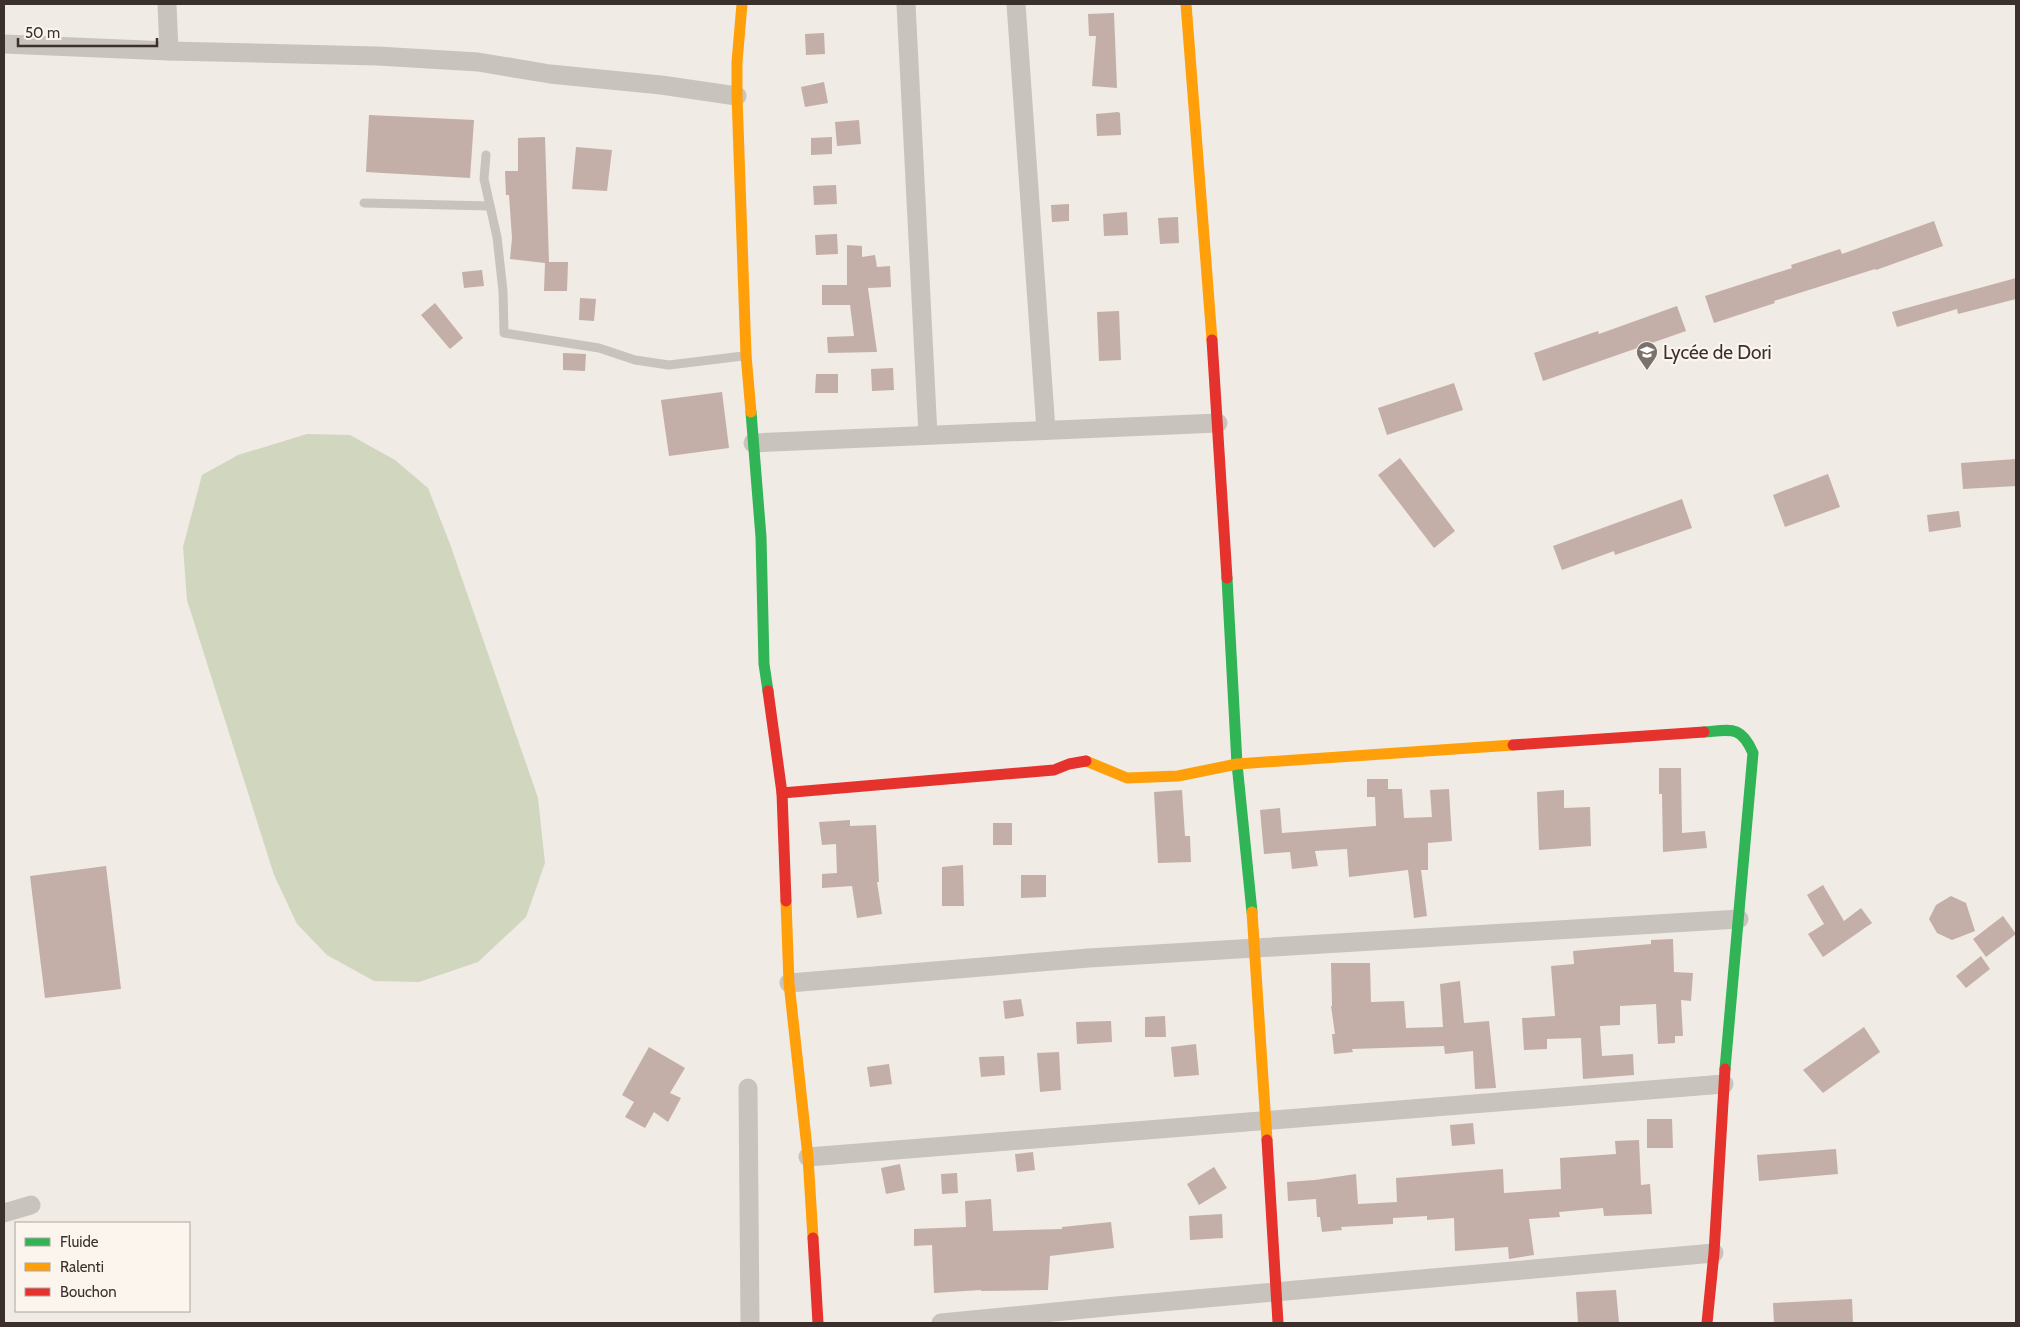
<svg xmlns="http://www.w3.org/2000/svg" width="2020" height="1327" font-family="Cabin,sans-serif">
<rect width="100%" height="100%" fill="#f0ebe5"/>
<!-- green -->
<path fill="#d1d6bf" d="M 307,434 L 350,435 L 395,460 L 428,488 L 450,544 L 538,798 L 545,863 L 526,917 L 478,962 L 419,982 L 374,981 L 327,955 L 297,924 L 274,875 L 187,600 L 183,547 L 202,475 L 238,455 Z"/>
<!-- building -->
<g fill="#c3afa7">
<path d="M 1114,13 L 1117,88 L 1092,86 L 1096,36 L 1089,36 L 1088,14 Z"/>
<path d="M 824,33 L 825,54 L 806,55 L 805,34 Z"/>
<path d="M 824,82 L 828,103 L 805,107 L 801,87 Z"/>
<path d="M 1118,112 L 1120,113 L 1121,135 L 1097,136 L 1096,114 Z"/>
<path d="M 369,115 L 474,120 L 470,178 L 366,172 Z"/>
<path d="M 859,120 L 861,144 L 837,146 L 835,122 Z"/>
<path d="M 545,137 L 549,262 L 568,262 L 567,291 L 544,291 L 545,263 L 510,259 L 512,238 L 509,195 L 506,195 L 505,171 L 518,171 L 518,138 Z"/>
<path d="M 832,137 L 832,154 L 811,155 L 811,138 Z"/>
<path d="M 576,147 L 612,150 L 607,191 L 572,189 Z"/>
<path d="M 836,185 L 837,204 L 814,205 L 813,186 Z"/>
<path d="M 1069,204 L 1069,221 L 1052,222 L 1051,205 Z"/>
<path d="M 1127,212 L 1128,235 L 1104,236 L 1103,214 Z"/>
<path d="M 1178,217 L 1179,243 L 1160,244 L 1158,218 Z"/>
<path d="M 1934,221 L 1943,246 L 1876,270 L 1875,269 L 1774,301 L 1775,303 L 1714,323 L 1705,296 L 1792,268 L 1791,265 L 1840,249 L 1842,254 Z"/>
<path d="M 837,234 L 838,254 L 816,255 L 815,235 Z"/>
<path d="M 847,245 L 862,246 L 862,257 L 875,255 L 877,267 L 890,266 L 891,287 L 868,288 L 877,352 L 828,353 L 827,337 L 854,336 L 850,305 L 822,305 L 822,285 L 847,285 Z"/>
<path d="M 482,270 L 484,286 L 464,288 L 462,272 Z"/>
<path d="M 2016,278 L 2016,299 L 1958,314 L 1957,309 L 1897,327 L 1892,312 Z"/>
<path d="M 580,298 L 596,299 L 594,321 L 579,320 Z"/>
<path d="M 435,303 L 463,338 L 450,349 L 421,315 Z"/>
<path d="M 1677,306 L 1686,331 L 1543,381 L 1534,353 L 1598,331 L 1599,334 Z"/>
<path d="M 1119,311 L 1121,360 L 1099,361 L 1097,312 Z"/>
<path d="M 563,353 L 586,354 L 585,371 L 563,370 Z"/>
<path d="M 893,368 L 894,390 L 872,391 L 871,369 Z"/>
<path d="M 816,374 L 838,374 L 838,393 L 815,393 Z"/>
<path d="M 1454,383 L 1463,410 L 1387,435 L 1378,408 Z"/>
<path d="M 722,392 L 729,448 L 669,456 L 661,400 Z"/>
<path d="M 1400,458 L 1455,531 L 1434,548 L 1378,475 Z"/>
<path d="M 2016,459 L 2016,486 L 1963,489 L 1961,463 Z"/>
<path d="M 1828,474 L 1840,507 L 1785,527 L 1773,495 Z"/>
<path d="M 1682,499 L 1692,528 L 1615,555 L 1614,551 L 1562,570 L 1553,546 Z"/>
<path d="M 1959,511 L 1961,527 L 1929,532 L 1927,515 Z"/>
<path d="M 1659,768 L 1681,768 L 1682,833 L 1705,831 L 1707,848 L 1663,852 L 1662,794 L 1659,794 Z"/>
<path d="M 1367,779 L 1388,779 L 1388,789 L 1402,789 L 1404,818 L 1432,817 L 1430,790 L 1449,789 L 1452,841 L 1428,843 L 1428,870 L 1421,870 L 1427,916 L 1414,918 L 1408,870 L 1349,877 L 1347,849 L 1315,851 L 1318,866 L 1292,869 L 1290,852 L 1264,854 L 1260,810 L 1280,808 L 1282,833 L 1376,826 L 1375,797 L 1367,797 Z"/>
<path d="M 1182,790 L 1185,836 L 1190,836 L 1191,862 L 1158,863 L 1154,792 Z"/>
<path d="M 1564,790 L 1564,808 L 1590,807 L 1591,846 L 1539,850 L 1537,792 Z"/>
<path d="M 850,820 L 850,826 L 876,825 L 879,882 L 877,882 L 882,914 L 857,918 L 852,886 L 822,888 L 822,874 L 837,873 L 836,844 L 822,845 L 819,822 Z"/>
<rect x="993" y="823" width="19" height="22"/>
<path d="M 963,865 L 964,906 L 942,906 L 942,867 Z"/>
<path d="M 106,866 L 121,989 L 45,998 L 30,876 Z"/>
<path d="M 1021,875 L 1046,875 L 1046,897 L 1021,898 Z"/>
<path d="M 1823,885 L 1844,921 L 1861,908 L 1872,923 L 1823,957 L 1808,934 L 1824,924 L 1807,895 Z"/>
<path d="M 1951,896 L 1966,903 L 1975,931 L 1952,940 L 1937,933 L 1929,919 L 1936,905 Z"/>
<path d="M 2003,916 L 2016,934 L 1986,957 L 1973,939 Z"/>
<path d="M 1673,939 L 1674,972 L 1693,973 L 1691,1001 L 1681,1000 L 1683,1036 L 1675,1036 L 1675,1043 L 1658,1044 L 1656,1004 L 1620,1006 L 1620,1025 L 1600,1026 L 1602,1056 L 1633,1054 L 1634,1075 L 1583,1079 L 1581,1038 L 1547,1039 L 1547,1049 L 1524,1050 L 1522,1018 L 1555,1016 L 1551,966 L 1574,964 L 1573,951 L 1651,944 L 1651,940 Z"/>
<path d="M 1981,956 L 1990,969 L 1966,988 L 1956,976 Z"/>
<path d="M 1331,963 L 1370,963 L 1371,1002 L 1404,1001 L 1406,1028 L 1443,1027 L 1440,984 L 1460,981 L 1464,1023 L 1489,1021 L 1496,1088 L 1475,1089 L 1473,1051 L 1445,1054 L 1444,1046 L 1352,1049 L 1353,1052 L 1334,1054 L 1332,1034 L 1335,1034 L 1331,1006 L 1332,1006 Z"/>
<path d="M 1021,999 L 1024,1016 L 1005,1019 L 1003,1001 Z"/>
<path d="M 1165,1016 L 1166,1037 L 1145,1037 L 1145,1017 Z"/>
<path d="M 1111,1021 L 1112,1042 L 1077,1044 L 1076,1022 Z"/>
<path d="M 1864,1027 L 1880,1052 L 1823,1093 L 1803,1070 Z"/>
<path d="M 1196,1044 L 1199,1075 L 1174,1077 L 1171,1047 Z"/>
<path d="M 649,1047 L 685,1068 L 670,1093 L 681,1098 L 668,1122 L 654,1112 L 645,1128 L 625,1117 L 634,1102 L 622,1095 Z"/>
<path d="M 1059,1052 L 1061,1090 L 1040,1092 L 1037,1053 Z"/>
<path d="M 1004,1056 L 1005,1075 L 981,1077 L 979,1057 Z"/>
<path d="M 889,1064 L 892,1084 L 870,1087 L 867,1067 Z"/>
<path d="M 1647,1119 L 1672,1119 L 1673,1148 L 1647,1148 Z"/>
<path d="M 1473,1123 L 1475,1144 L 1452,1146 L 1450,1125 Z"/>
<path d="M 1639,1140 L 1641,1185 L 1650,1184 L 1652,1214 L 1604,1216 L 1603,1208 L 1559,1212 L 1560,1217 L 1529,1219 L 1534,1255 L 1509,1259 L 1508,1247 L 1455,1251 L 1454,1218 L 1427,1220 L 1427,1216 L 1393,1218 L 1393,1224 L 1341,1227 L 1342,1230 L 1322,1232 L 1320,1217 L 1317,1217 L 1316,1199 L 1288,1201 L 1287,1182 L 1315,1180 L 1356,1174 L 1358,1204 L 1397,1202 L 1396,1178 L 1503,1169 L 1504,1193 L 1561,1189 L 1560,1158 L 1616,1154 L 1615,1141 Z"/>
<path d="M 1836,1149 L 1838,1174 L 1759,1181 L 1757,1155 Z"/>
<path d="M 1033,1152 L 1035,1170 L 1017,1172 L 1015,1154 Z"/>
<path d="M 900,1164 L 905,1190 L 886,1194 L 881,1168 Z"/>
<path d="M 1214,1167 L 1227,1188 L 1199,1205 L 1187,1184 Z"/>
<path d="M 957,1173 L 958,1193 L 942,1194 L 941,1174 Z"/>
<path d="M 991,1199 L 993,1231 L 1062,1229 L 1062,1227 L 1111,1222 L 1114,1248 L 1050,1256 L 1048,1290 L 981,1291 L 981,1290 L 934,1293 L 932,1245 L 914,1246 L 914,1229 L 966,1227 L 965,1201 Z"/>
<path d="M 1222,1214 L 1223,1238 L 1190,1240 L 1189,1216 Z"/>
<path d="M 1616,1290 L 1619,1323 L 1578,1323 L 1576,1292 Z"/>
<path d="M 1852,1299 L 1853,1323 L 1774,1323 L 1773,1303 Z"/>
</g>
<g fill="none" stroke-linecap="round" stroke-linejoin="round">
<!-- lane -->
<g stroke="#c9c3be" stroke-width="9">
<path d="M 486,155 L 484,179 L 497,237 L 503,291 L 504,333 L 599,348 L 635,360 L 669,365 L 743,356"/>
<path d="M 364,203 L 490,206"/>
</g>
<!-- street -->
<g stroke="#c9c3be" stroke-width="19">
<path d="M 167,4 L 169,51"/>
<path d="M 906,4 L 928,435"/>
<path d="M 1016,4 L 1046,430"/>
<path d="M 4,44 L 169,51 L 378,56 L 478,62 L 550,74 L 661,85 L 737,96"/>
<path d="M 753,443 L 1218,423"/>
<path d="M 789,983 L 1089,958 L 1739,919"/>
<path d="M 748,1088 L 750,1323"/>
<path d="M 808,1157 L 1724,1084"/>
<path d="M 4,1213 L 31,1205"/>
<path d="M 941,1323 L 1116,1306 L 1714,1253"/>
</g>
<!-- fast -->
<g stroke="#30b455" stroke-width="11">
<path d="M 751,412 L 761,537 L 764,664 L 768,691"/>
<path d="M 1227,578 L 1237,764 L 1252,912"/>
<path d="M 1704,732 C 1731,730 1741,725 1753,753 L 1725,1069"/>
</g>
<!-- slow -->
<g stroke="#ff9f0a" stroke-width="11">
<path d="M 742,4 L 737,62 L 737,96 L 746,355 L 751,412"/>
<path d="M 1186,4 L 1212,340"/>
<path d="M 1086,761 L 1127,778 L 1178,776 L 1237,764 L 1513,745"/>
<path d="M 786,901 L 789,983 L 808,1157 L 813,1238"/>
<path d="M 1252,912 L 1267,1140"/>
</g>
<!-- jam -->
<g stroke="#e5322d" stroke-width="11">
<path d="M 1212,340 L 1227,578"/>
<path d="M 768,691 L 782,793 L 786,901"/>
<path d="M 1513,745 L 1704,732"/>
<path d="M 782,793 L 1054,770 L 1069,764 L 1086,761"/>
<path d="M 1267,1140 L 1278,1323"/>
<path d="M 813,1238 L 818,1323"/>
<path d="M 1707,1323 L 1714,1253 L 1725,1069"/>
</g>
</g>
<!-- icons -->
<defs>
<g id="school-pin" transform="scale(1.125)"><path d="M0 17L-7.5 6A9.5 9.5 0 1 1 7.5 6Z" fill="#7a716c" stroke="#fbf5ee"/><path d="M0-5L7-2L0 1L-7-2ZM-4 1L0 2.5L4 1V4Q0 6-4 4Z" fill="#fff"/></g>
</defs>
<g fill-rule="evenodd">
<use href="#school-pin" x="1647" y="352"/>
</g>
<g text-anchor="middle" stroke-width="4.5" stroke-linejoin="round" paint-order="stroke">
<!-- poi labels -->
<g font-size="19" fill="#3b302b" stroke="#fbf5ee" text-anchor="start">
<text x="1663" y="359">Lycée de Dori</text>
</g>
</g>
<!-- border -->
<rect width="2020" height="1327" fill="none" stroke="#3b302b" stroke-width="10"/>
<!-- legend -->
<rect x="15" y="1222" width="175" height="90" fill="#fbf5ee" stroke="#aea6a0"/>
<rect x="25" y="1238" width="25" height="8" fill="#30b455" stroke="#aea6a0"/>
<text x="60" y="1247" font-size="15" fill="#3b302b">Fluide</text>
<rect x="25" y="1263" width="25" height="8" fill="#ff9f0a" stroke="#aea6a0"/>
<text x="60" y="1272" font-size="15" fill="#3b302b">Ralenti</text>
<rect x="25" y="1288" width="25" height="8" fill="#e5322d" stroke="#aea6a0"/>
<text x="60" y="1297" font-size="15" fill="#3b302b">Bouchon</text>
<!-- scale -->
<path d="M18 38v8h139v-8" fill="none" stroke="#3b302b" stroke-width="2.5"/>
<text x="25" y="38" font-size="15" fill="#3b302b" stroke="#fbf5ee" stroke-width="4" paint-order="stroke">50 m</text>
</svg>
